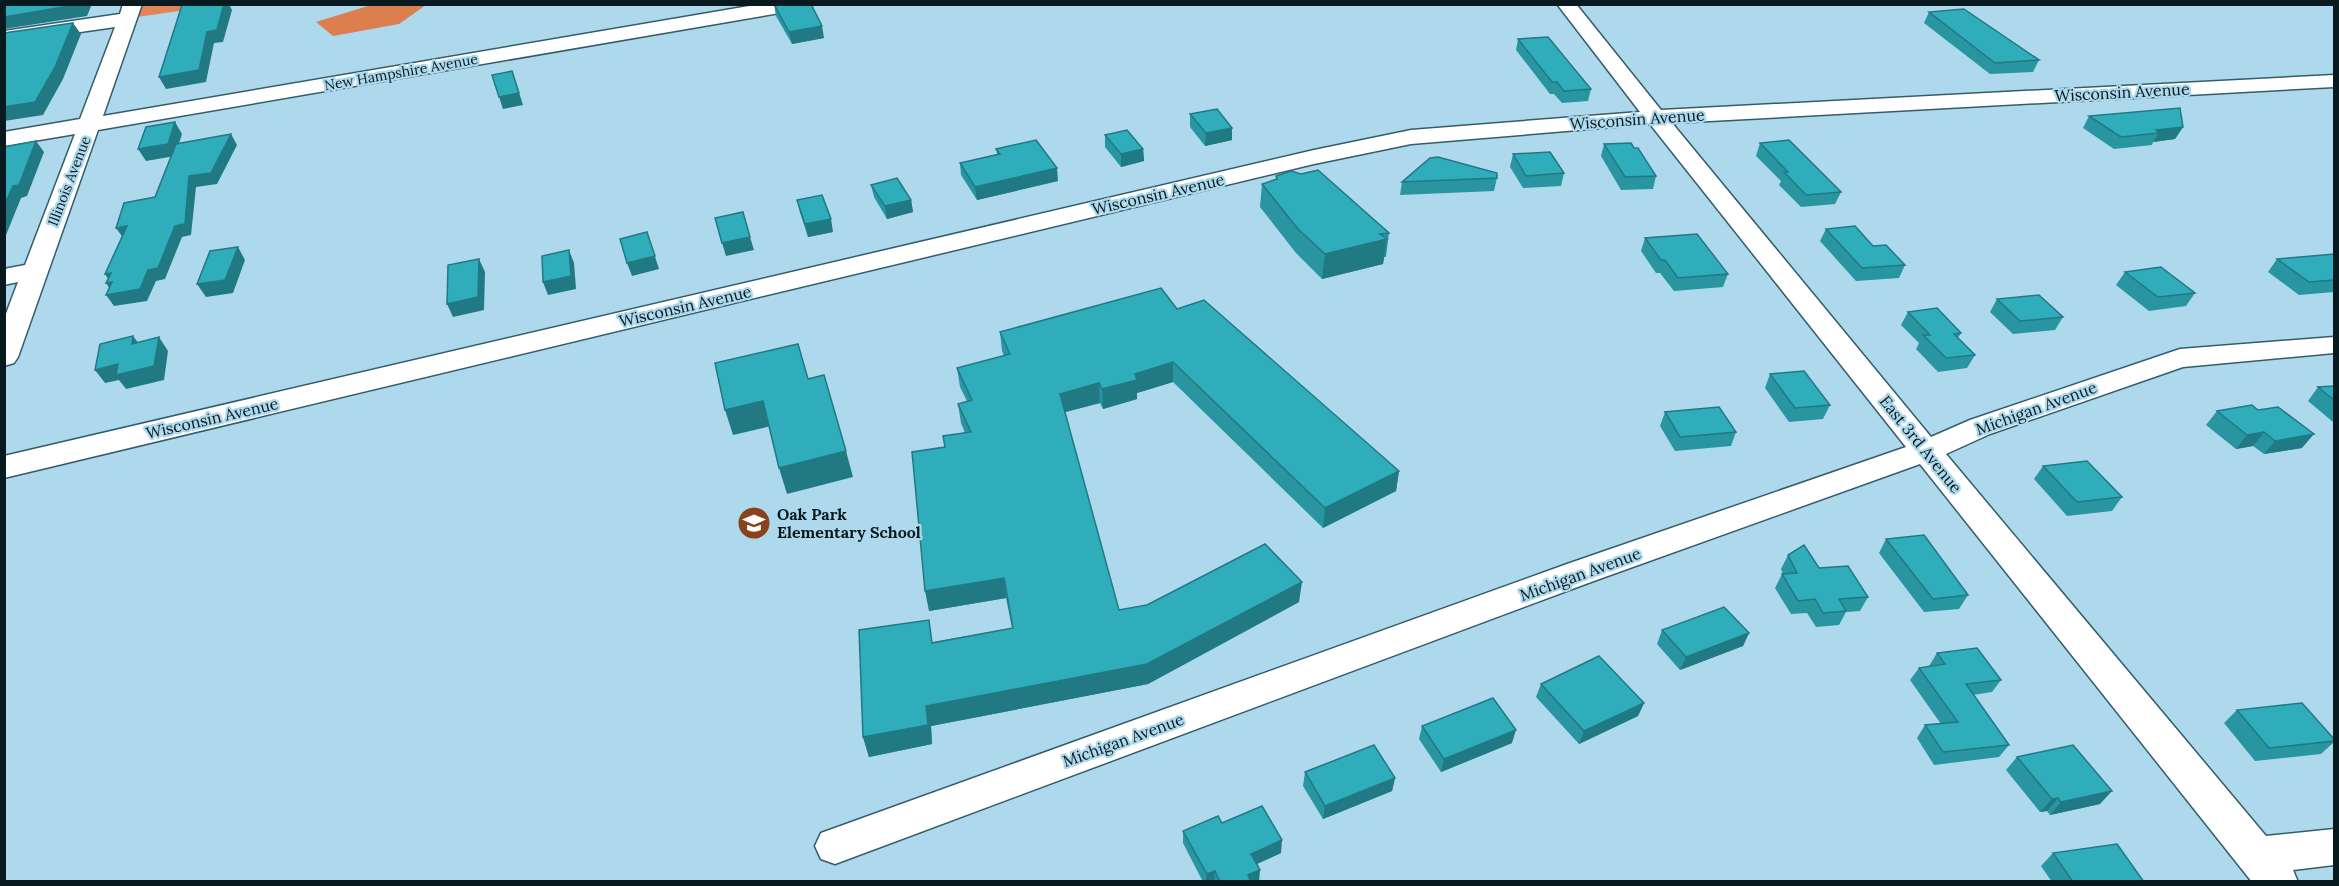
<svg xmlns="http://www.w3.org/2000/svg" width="2339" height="886" font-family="Lora,serif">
<rect width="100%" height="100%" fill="#aed9ec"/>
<!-- green -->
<path fill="#df8558" d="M 141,5 L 222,5 L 137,17 Z"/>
<!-- forest -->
<path fill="#dd7e4e" d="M 371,5 L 426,5 L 399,24 L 333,36 L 316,22 Z"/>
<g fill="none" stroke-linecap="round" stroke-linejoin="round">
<!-- minor casing -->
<g stroke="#345c6c" stroke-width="3">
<g id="minor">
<path d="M 123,4 L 142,4 L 103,116 L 761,4 L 806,4 L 804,8 L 797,10 L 98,130 L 18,357 L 14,363 L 4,366 L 4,319 L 18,282 L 4,285 L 4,269 L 25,265 L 75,134 L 4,146 L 4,132 L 80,119 L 115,27 L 4,43 L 4,31 L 120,14 Z"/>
<path d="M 1557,4 L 1576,4 L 1661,110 L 2334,75 L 2334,87 L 1672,123 L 1931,437 L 1970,420 L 2180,349 L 2334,337 L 2334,353 L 2183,367 L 1990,434 L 1946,454 L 2266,836 L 2334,829 L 2334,865 L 2293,870 L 2298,882 L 2252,882 L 1920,464 L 1591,582 L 835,864 L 821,859 L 815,846 L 821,833 L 1567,564 L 1906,447 L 1650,124 L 1411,144 L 1314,164 L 4,478 L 4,456 L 1314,150 L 1411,130 L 1640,112 Z"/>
</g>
</g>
<!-- minor -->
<use href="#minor" fill="#fff" fill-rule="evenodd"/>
</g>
<!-- wall -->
<g fill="#2895a1">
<path d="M 774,4 L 824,38 L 792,44 L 776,16 Z"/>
<path d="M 1929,12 L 2039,60 L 2033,72 L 1990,74 L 1924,23 Z"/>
<path d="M 1518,39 L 1591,89 L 1588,101 L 1562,103 L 1554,94 L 1550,94 L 1516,50 Z"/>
<path d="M 1190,114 L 1232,128 L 1232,140 L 1205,146 L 1190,127 Z"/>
<path d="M 2089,116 L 2183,127 L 2175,139 L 2153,142 L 2152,145 L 2114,149 L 2083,128 Z"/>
<path d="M 1105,135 L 1143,149 L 1144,161 L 1121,167 L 1105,147 Z"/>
<path d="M 1760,143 L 1841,192 L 1835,204 L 1801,207 L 1779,185 L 1781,181 L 1756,156 Z"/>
<path d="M 1604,144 L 1656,176 L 1653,189 L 1621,190 L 1601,156 Z"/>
<path d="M 996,149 L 1058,181 L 977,200 L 961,175 L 960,163 L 997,154 Z"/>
<path d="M 1513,154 L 1564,173 L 1561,186 L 1523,188 L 1510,167 Z"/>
<path d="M 1276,176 L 1389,233 L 1386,257 L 1384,257 L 1383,264 L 1322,279 L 1296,253 L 1260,207 L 1262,184 L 1276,180 Z"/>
<path d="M 1497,178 L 1494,191 L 1400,195 L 1402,182 Z"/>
<path d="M 871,185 L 911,200 L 913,212 L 887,219 L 874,197 Z"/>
<path d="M 797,200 L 833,232 L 808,237 L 800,213 Z"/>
<path d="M 1826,229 L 1873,246 L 1905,265 L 1899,278 L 1856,281 L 1820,241 Z"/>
<path d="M 1645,238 L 1728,274 L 1723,287 L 1674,291 L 1660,273 L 1656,273 L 1641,251 Z"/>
<path d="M 2334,254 L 2334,292 L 2299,295 L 2268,272 L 2277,259 Z"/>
<path d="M 2125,272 L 2195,293 L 2186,306 L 2149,311 L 2116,285 Z"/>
<path d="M 1997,299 L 2063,317 L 2055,330 L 2013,334 L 1990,312 Z"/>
<path d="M 1177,309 L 1399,471 L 1396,491 L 1323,528 L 1173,382 L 1137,393 L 1137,399 L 1103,409 L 1100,403 L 1065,412 L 1119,610 L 1299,602 L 1148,684 L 931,726 L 932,744 L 869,757 L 863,737 L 933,642 L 1012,628 L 1006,598 L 929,611 L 945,447 L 965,433 L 961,423 L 958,404 L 967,401 L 960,387 L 957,368 L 1004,356 L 1002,351 L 1000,332 Z"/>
<path d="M 1908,312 L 1961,333 L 1958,338 L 1975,355 L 1967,368 L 1938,372 L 1916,349 L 1919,343 L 1901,325 Z"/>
<path d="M 1770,374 L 1830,405 L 1823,419 L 1789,422 L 1765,388 Z"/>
<path d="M 2334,386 L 2334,421 L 2333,422 L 2308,401 L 2318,387 Z"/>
<path d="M 2217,411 L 2302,448 L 2264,454 L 2253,446 L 2236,449 L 2206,425 Z"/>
<path d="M 1665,412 L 1736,432 L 1731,446 L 1675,451 L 1660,426 Z"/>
<path d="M 2043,466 L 2122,497 L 2112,511 L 2067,516 L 2034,479 Z"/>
<path d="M 1886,539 L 1968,595 L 1959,609 L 1924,612 L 1879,553 Z"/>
<path d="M 1788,555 L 1819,568 L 1868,597 L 1860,611 L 1846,612 L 1839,625 L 1816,627 L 1807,613 L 1791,614 L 1775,588 L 1782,574 L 1783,574 L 1781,569 Z"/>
<path d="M 1662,630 L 1749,633 L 1743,646 L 1680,670 L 1657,644 Z"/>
<path d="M 1937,653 L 2001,680 L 1992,692 L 1973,695 L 2009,745 L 1999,757 L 1934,765 L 1917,738 L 1925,725 L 1941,724 L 1910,680 L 1919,668 L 1929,666 Z"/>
<path d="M 1541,684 L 1644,703 L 1638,716 L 1579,744 L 1536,697 Z"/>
<path d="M 2237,710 L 2334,739 L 2334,742 L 2321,754 L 2255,761 L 2224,723 Z"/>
<path d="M 1422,726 L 1512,743 L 1441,772 L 1419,739 Z"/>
<path d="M 2017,757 L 2100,804 L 2050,815 L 2047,811 L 2040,812 L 2006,770 Z"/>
<path d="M 1305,772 L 1395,778 L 1392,791 L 1323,819 L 1303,786 Z"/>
<path d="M 1183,831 L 1281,853 L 1257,864 L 1259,882 L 1203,882 L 1183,843 Z"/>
<path d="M 2053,853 L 2144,882 L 2052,882 L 2041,866 Z"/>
</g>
<!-- shaded-wall -->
<g fill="#217983">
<path d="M 81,4 L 92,4 L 87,16 L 4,29 L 4,17 Z"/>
<path d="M 224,4 L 229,4 L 232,10 L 223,42 L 214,43 L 206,82 L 166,89 L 159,77 L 207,32 Z"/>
<path d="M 73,23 L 81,34 L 63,79 L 43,115 L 4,121 L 4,107 Z"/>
<path d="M 822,26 L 824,38 L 792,44 L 789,32 Z"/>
<path d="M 512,71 L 523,105 L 503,109 L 499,97 Z"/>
<path d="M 175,122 L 182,134 L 175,156 L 146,161 L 138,149 Z"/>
<path d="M 2183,127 L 2175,139 L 2153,142 L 2159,133 L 2156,130 Z"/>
<path d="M 1232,128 L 1232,140 L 1205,146 L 1206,133 Z"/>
<path d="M 231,134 L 237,145 L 217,184 L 196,187 L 191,235 L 182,237 L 165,279 L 156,281 L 147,301 L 114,306 L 106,295 L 113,294 L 106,283 L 110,282 L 105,274 L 111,273 L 189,176 Z"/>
<path d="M 36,141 L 44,152 L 27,196 L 21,198 L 4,240 L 4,206 L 13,186 Z"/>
<path d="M 1143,149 L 1144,161 L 1121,167 L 1121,154 Z"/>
<path d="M 1057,168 L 1058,181 L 977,200 L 975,187 Z"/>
<path d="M 911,200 L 913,212 L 887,219 L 885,206 Z"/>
<path d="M 831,219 L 833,232 L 808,237 L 805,224 Z"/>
<path d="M 127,226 L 124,239 L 116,228 Z"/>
<path d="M 647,232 L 659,269 L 632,276 L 627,263 Z"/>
<path d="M 750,237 L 754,250 L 726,256 L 722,243 Z"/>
<path d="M 1387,239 L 1383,264 L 1322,279 L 1325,254 Z"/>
<path d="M 238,247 L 245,260 L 233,293 L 206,297 L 197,284 Z"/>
<path d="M 569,250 L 574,263 L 576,289 L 548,295 L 543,282 Z"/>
<path d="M 479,259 L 485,272 L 484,310 L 453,317 L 447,304 Z"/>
<path d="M 133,336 L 143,349 L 132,344 Z"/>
<path d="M 159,337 L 168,351 L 164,380 L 126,389 L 119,380 L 105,383 L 95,370 L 118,364 Z"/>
<path d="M 1173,362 L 1173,382 L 1137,393 L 1137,399 L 1103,409 L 1102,389 L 1135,374 Z"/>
<path d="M 1099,383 L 1100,403 L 1062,413 L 1060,394 Z"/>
<path d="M 763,401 L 771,426 L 733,435 L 725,410 Z"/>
<path d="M 2264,432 L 2253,446 L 2236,449 L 2247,435 Z"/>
<path d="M 2314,434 L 2302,448 L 2264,454 L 2275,441 Z"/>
<path d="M 846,451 L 853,477 L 787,494 L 779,468 Z"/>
<path d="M 1399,471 L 1396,491 L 1323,528 L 1325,508 Z"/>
<path d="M 1004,578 L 1006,598 L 929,611 L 925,591 Z"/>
<path d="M 1302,582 L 1299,602 L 1148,684 L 931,726 L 932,744 L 869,757 L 863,737 L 926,706 Z"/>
<path d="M 1749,633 L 1743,646 L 1680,670 L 1686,657 Z"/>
<path d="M 1644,703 L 1638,716 L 1579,744 L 1584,731 Z"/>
<path d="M 1516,730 L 1512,743 L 1441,772 L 1444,759 Z"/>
<path d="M 1395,778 L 1392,791 L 1323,819 L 1325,806 Z"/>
<path d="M 2112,791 L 2100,804 L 2050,815 L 2061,802 Z"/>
<path d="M 2058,798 L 2047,811 L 2040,812 L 2052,799 Z"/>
<path d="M 1282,840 L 1281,853 L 1250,867 L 1251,854 Z"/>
<path d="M 1260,870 L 1259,882 L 1247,882 L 1248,875 Z"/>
<path d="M 1215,871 L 1214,882 L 1206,882 L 1207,874 Z"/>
</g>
<!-- building -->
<g fill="#2fadbb" stroke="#217983" stroke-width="1.5">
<path d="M 4,4 L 81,4 L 4,17 Z"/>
<path d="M 224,4 L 217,30 L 207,32 L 199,70 L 159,77 L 182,5 Z"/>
<path d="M 774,4 L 811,4 L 822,26 L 789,32 Z"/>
<path d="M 1964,9 L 2039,60 L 1995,63 L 1929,12 Z"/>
<path d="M 73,23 L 55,67 L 35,102 L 4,107 L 4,33 Z"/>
<path d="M 1548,37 L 1591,89 L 1564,91 L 1557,82 L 1552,82 L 1518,39 Z"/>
<path d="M 512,71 L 519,93 L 499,97 L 492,75 Z"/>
<path d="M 2180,108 L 2183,127 L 2156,130 L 2159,133 L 2121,137 L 2089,116 Z"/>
<path d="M 1217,109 L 1232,128 L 1206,133 L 1190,114 Z"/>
<path d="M 175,122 L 168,144 L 138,149 L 146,127 Z"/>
<path d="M 1127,130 L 1143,149 L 1121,154 L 1105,135 Z"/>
<path d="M 231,134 L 211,173 L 189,176 L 185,224 L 175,226 L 158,268 L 148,270 L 140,289 L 106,295 L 112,282 L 106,283 L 111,273 L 105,274 L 127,226 L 116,228 L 124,203 L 155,197 L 176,144 Z"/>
<path d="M 1036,140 L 1057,168 L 975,187 L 960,163 L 1000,154 L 996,149 Z"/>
<path d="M 1789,140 L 1841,192 L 1806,195 L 1784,172 L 1788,172 L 1760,143 Z"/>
<path d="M 36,141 L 19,185 L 13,186 L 4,206 L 4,147 Z"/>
<path d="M 1631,143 L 1634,148 L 1638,148 L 1656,176 L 1625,177 L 1604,144 Z"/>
<path d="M 1550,152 L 1564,173 L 1526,176 L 1513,154 Z"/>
<path d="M 1438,157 L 1497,173 L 1497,178 L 1402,182 L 1430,158 Z"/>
<path d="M 1318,170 L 1389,233 L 1380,234 L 1387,239 L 1325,254 L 1298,229 L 1262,184 L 1277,179 L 1276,176 L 1291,171 L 1301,174 Z"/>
<path d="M 897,178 L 911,200 L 885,206 L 871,185 Z"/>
<path d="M 822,195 L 831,219 L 805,224 L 797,200 Z"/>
<path d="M 743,212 L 750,237 L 722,243 L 715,218 Z"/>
<path d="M 1855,226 L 1873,246 L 1886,245 L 1905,265 L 1862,268 L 1826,229 Z"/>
<path d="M 647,232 L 655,256 L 627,263 L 620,239 Z"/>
<path d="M 1697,234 L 1728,274 L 1678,278 L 1665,260 L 1661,260 L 1645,238 Z"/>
<path d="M 238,247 L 225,280 L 197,284 L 210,251 Z"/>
<path d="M 569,250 L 571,276 L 543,282 L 542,256 Z"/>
<path d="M 2334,254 L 2334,280 L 2309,282 L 2277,259 Z"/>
<path d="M 479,259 L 478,297 L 447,304 L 448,265 Z"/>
<path d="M 2161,267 L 2195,293 L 2158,297 L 2125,272 Z"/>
<path d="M 1161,288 L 1177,309 L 1204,300 L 1399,471 L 1325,508 L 1173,362 L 1135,374 L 1137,380 L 1102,389 L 1099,383 L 1060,394 L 1119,610 L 1147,605 L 1265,544 L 1302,582 L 1147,664 L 926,706 L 928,725 L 863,737 L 859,630 L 929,620 L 932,643 L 1013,628 L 1004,578 L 925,591 L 912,452 L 945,447 L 943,436 L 971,432 L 958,404 L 972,400 L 957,368 L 1010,354 L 1000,332 Z"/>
<path d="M 2039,295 L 2063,317 L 2020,321 L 1997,299 Z"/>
<path d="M 1937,308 L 1961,333 L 1954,334 L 1975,355 L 1946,358 L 1923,335 L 1930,335 L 1908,312 Z"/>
<path d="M 133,336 L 132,344 L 159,337 L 154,366 L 116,375 L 118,364 L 95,370 L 100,344 Z"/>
<path d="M 798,344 L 808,379 L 824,375 L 846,451 L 779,468 L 763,401 L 725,410 L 715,363 Z"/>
<path d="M 1804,371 L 1830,405 L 1795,408 L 1770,374 Z"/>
<path d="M 2334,386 L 2334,400 L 2318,387 Z"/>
<path d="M 2252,405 L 2258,410 L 2278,407 L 2314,434 L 2275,441 L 2264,432 L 2247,435 L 2217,411 Z"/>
<path d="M 1719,407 L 1736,432 L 1680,437 L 1665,412 Z"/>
<path d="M 2087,461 L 2122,497 L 2077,502 L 2043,466 Z"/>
<path d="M 1924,535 L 1968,595 L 1933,599 L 1886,539 Z"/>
<path d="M 1804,545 L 1819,568 L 1848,566 L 1868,597 L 1839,599 L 1846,611 L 1823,613 L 1815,599 L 1798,601 L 1782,574 L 1797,573 L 1788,555 Z"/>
<path d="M 1724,607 L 1749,633 L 1686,657 L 1662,630 Z"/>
<path d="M 1977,648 L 2001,680 L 1966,684 L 2009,745 L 1943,752 L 1925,725 L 1958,722 L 1919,668 L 1945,664 L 1937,653 Z"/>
<path d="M 1599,656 L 1644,703 L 1584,731 L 1541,684 Z"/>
<path d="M 1493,698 L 1516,730 L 1444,759 L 1422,726 Z"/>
<path d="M 2302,703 L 2334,739 L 2334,741 L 2269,748 L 2237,710 Z"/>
<path d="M 1374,745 L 1395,778 L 1325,806 L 1305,772 Z"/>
<path d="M 2073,745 L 2112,791 L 2061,802 L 2058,798 L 2052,799 L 2017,757 Z"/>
<path d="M 1262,806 L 1282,840 L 1251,854 L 1260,870 L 1248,875 L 1250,880 L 1247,882 L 1220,882 L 1215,871 L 1207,874 L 1183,831 L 1218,816 L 1222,823 Z"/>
<path d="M 2117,844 L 2144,882 L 2073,882 L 2053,853 Z"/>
</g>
<!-- icons -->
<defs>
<g id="school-disc" transform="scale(1.725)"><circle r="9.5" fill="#88421c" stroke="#aed9ec"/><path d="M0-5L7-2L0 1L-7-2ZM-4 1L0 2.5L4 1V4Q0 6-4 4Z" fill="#fff"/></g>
</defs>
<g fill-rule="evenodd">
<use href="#school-disc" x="754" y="523"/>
</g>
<g text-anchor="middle" stroke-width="4.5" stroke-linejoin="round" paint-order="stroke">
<!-- far-street labels -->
<g font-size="14" fill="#081920" stroke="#aed9ec">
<text transform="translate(401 72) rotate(-10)" y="5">New Hampshire Avenue</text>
<text transform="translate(69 181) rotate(-69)" y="5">Illinois Avenue</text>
</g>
<!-- street labels -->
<g font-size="16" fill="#081920" stroke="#aed9ec">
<text transform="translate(2122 92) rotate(-3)" y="6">Wisconsin Avenue</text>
<text transform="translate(1637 119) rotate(-4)" y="6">Wisconsin Avenue</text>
<text transform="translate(1158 194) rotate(-13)" y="6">Wisconsin Avenue</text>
<text transform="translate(685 306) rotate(-13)" y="6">Wisconsin Avenue</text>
<text transform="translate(2036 408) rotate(-20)" y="6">Michigan Avenue</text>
<text transform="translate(212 418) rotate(-13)" y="6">Wisconsin Avenue</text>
<text transform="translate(1921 444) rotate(51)" y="6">East 3rd Avenue</text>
<text transform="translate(1580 574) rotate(-20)" y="6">Michigan Avenue</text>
<text transform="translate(1123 740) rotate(-20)" y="6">Michigan Avenue</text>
</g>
<!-- poi labels -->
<g font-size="16" font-weight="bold" fill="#081920" stroke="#aed9ec" text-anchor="start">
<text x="777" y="520">Oak Park<tspan x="777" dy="18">Elementary School</tspan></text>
</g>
</g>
<!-- border -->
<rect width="2339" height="886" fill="none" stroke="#081920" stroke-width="12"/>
</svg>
